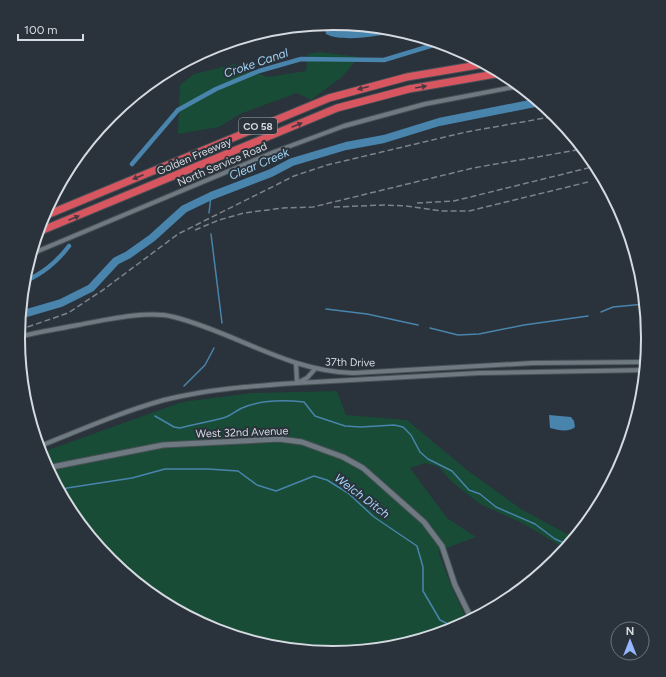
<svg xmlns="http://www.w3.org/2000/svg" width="666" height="677" font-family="Figtree,sans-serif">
<rect width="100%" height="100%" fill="#2a323b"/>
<!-- green -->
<g fill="#184c37">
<path d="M 320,52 L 359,57 L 342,77 L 311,100 L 297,93 L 240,114 L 219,127 L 178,134 L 180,85 L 194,74 L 235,64 L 268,77 L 306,71 L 308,54 Z"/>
<path d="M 337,391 L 346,415 L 407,420 L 467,470 L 521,509 L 567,534 L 576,537 L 566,549 L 524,524 L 480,504 L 452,482 L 439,467 L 425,463 L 410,468 L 447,518 L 476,537 L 438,551 L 452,588 L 468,622 L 453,630 L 394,647 L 333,653 L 271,647 L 212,629 L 158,600 L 110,561 L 71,513 L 40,453 L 182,402 L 251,393 Z"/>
</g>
<!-- water -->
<g fill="#4984ac">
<path d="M 324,24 L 333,24 L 401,32 C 381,35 344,43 326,34 Z"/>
<path d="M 549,415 L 571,417 L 574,421 L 575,427 C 568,433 558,430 550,428 Z"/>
</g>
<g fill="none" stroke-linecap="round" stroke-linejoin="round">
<!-- stream -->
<g stroke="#4984ac" stroke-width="1.5">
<path d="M 209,213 L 211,196"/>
<path d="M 211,234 L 222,323"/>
<path d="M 326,309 L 367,314 L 418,325"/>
<path d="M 601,312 L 613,307 L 645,304"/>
<path d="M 430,328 L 458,335 L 479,334 L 524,325 L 588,316"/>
<path d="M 184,386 L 205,365 L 214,348"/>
<path d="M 155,416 L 174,427 L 180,428 C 194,424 209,422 223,418 C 231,416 235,411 242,408 C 260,400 284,400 304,402 L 315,416 L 345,426 L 361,427 L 394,425 L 403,427 L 411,435 L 420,452 L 428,459 L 452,471 L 469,490 L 480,494 L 496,507 L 535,524 L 555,539 L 569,545"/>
<path d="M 61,491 L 67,488 L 132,478 L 165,469 L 208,469 L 238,471 L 257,485 L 276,491 L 314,476 L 327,480 L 348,493 L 374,517 L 417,546 L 423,567 L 423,591 L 440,620 L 456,628"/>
</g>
<!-- canal -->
<g stroke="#4984ac" stroke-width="4.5">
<path d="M 132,164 L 178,110 L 216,89 L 259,71 L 301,59 L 384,60 L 440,43"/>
<path d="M 24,282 C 43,273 56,263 69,246"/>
</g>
<!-- river -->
<path stroke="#4984ac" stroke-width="8" d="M 20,315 L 61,303 L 91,288 L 116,261 L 128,255 L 152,238 L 184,209 L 211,196 L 271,173 L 292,162 L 346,146 L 384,139 L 439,122 L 540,102"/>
<!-- minor casing -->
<g stroke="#495056" stroke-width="6">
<g id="minor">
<path d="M 31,254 L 274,152 L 344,126 L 425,104 L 519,86"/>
<path d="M 18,337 C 38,332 58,329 78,325 C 106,320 146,310 174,317 C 237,333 286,371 353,373 L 533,363 L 646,362"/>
<path d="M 299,382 L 307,378 L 315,369"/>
<path d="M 297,383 L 479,373 L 645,370"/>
<path d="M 38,447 C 80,430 121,412 164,400 C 208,389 252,386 297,383 L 296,363"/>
</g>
</g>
<!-- tertiary casing -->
<g stroke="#495056" stroke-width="7">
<path id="tertiary" d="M 47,468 L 163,445 L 279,439 L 302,442 L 321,449 L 343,457 L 363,468 L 424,522 L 442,546 L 455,585 L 472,620"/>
</g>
<!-- motorway casing -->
<g stroke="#495056" stroke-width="9">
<g id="motorway">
<path d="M 42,217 L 329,98 L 407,77 L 484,64"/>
<path d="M 38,232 L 337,108 L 409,89 L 501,73"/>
</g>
</g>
<!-- minor -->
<use href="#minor" stroke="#6f7982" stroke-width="4"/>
<!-- tertiary -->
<use href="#tertiary" stroke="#6f7982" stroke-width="5"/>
<!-- motorway -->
<use href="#motorway" stroke="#d75660" stroke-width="7"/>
<!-- rail -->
<g stroke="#7c838a" stroke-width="1.5" stroke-dasharray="6 3" stroke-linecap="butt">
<path d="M 417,203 L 454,201 L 596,166"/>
<path d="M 334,207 L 385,205 L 406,206 L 442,211 L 469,211 L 588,182"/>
<path d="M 195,230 L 219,220 L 244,213 L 283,208 L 313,207 L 473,168 L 583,149"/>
<path d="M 19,330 L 68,313 L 103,290 L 178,234 L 294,176 L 327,165 L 466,132 L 556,116"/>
</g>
</g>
<!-- one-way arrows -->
<defs><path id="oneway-solid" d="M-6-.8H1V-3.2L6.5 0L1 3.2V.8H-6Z"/></defs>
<g fill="#4d3942">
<use href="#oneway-solid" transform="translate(421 87) rotate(-10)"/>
<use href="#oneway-solid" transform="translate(363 88) rotate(165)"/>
<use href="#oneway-solid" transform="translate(297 125) rotate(-23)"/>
<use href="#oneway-solid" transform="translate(138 177) rotate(157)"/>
<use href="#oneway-solid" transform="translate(74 218) rotate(-23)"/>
</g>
<g text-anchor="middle" stroke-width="4" stroke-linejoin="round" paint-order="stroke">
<!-- shield labels -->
<rect fill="#2a323b" stroke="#a2a8ae" stroke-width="1" x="239" y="118" width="38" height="16" rx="3"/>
<g font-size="10" font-weight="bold" fill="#d5dae0">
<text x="258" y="130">CO 58</text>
</g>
<!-- street labels -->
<g font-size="11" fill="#d5dae0" stroke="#2a323b">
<text transform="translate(194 156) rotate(-23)" y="4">Golden Freeway</text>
<text transform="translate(222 164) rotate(-23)" y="4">North Service Road</text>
<text transform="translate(350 362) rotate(1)" y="4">37th Drive</text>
<text transform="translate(242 432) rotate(-2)" y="4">West 32nd Avenue</text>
</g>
<!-- water labels -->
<g font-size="12" font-style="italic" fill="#a2d2f5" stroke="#2a323b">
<text transform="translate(256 63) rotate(-19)" y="4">Croke Canal</text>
<text transform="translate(259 164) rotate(-23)" y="4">Clear Creek</text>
<text transform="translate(362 496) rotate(37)" y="4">Welch Ditch</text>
</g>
</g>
<!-- crop -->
<path d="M0 0H666V677H0ZM25 338a308 308 0 1 1 616 0a308 308 0 1 1-616 0Z" fill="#2a323b" fill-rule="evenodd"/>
<path fill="none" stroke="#d5dae0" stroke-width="2" d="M25 338a308 308 0 1 1 616 0a308 308 0 1 1-616 0Z"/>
<!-- north arrow -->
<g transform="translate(630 641)"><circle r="19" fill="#2a323b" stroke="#6e757d"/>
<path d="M0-3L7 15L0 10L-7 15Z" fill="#96b6fd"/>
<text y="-6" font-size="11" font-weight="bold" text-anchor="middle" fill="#d5dae0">N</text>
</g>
<!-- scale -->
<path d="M18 34v6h65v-6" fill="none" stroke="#d5dae0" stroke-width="2"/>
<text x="24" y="34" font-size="12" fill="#d5dae0" stroke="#2a323b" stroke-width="3" paint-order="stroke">100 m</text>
</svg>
